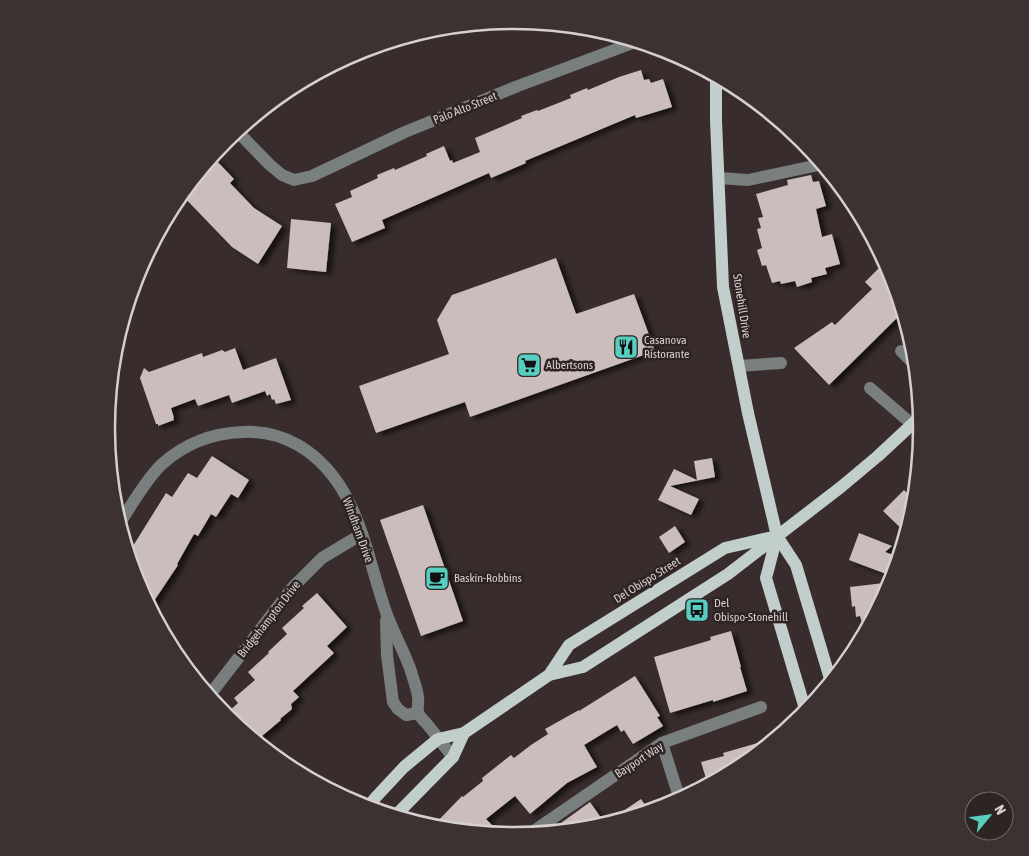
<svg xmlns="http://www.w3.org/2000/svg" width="1029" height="856" font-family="'Asap Condensed',sans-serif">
<defs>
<filter id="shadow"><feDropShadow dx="5.5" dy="3" stdDeviation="2.5" flood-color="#0009"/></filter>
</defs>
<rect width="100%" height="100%" fill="#382d2c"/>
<!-- building -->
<g fill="#cbbdbc" filter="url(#shadow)">
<path d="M 641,70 L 644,80 L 649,79 L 651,83 L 663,79 L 672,107 L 636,118 L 635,115 L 525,161 L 526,163 L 491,178 L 489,173 L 382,220 L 385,228 L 352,242 L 335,204 L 352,197 L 350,191 L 378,178 L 377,175 L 394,168 L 395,170 L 427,156 L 426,154 L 444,146 L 450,161 L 452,160 L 453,163 L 480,152 L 475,138 L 522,118 L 521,116 L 537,110 L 538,111 L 571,98 L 570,95 L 587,88 L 588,90 L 619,77 Z"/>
<path d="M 212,156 L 234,179 L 230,183 L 254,208 L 282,226 L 258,264 L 232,247 L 181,194 Z"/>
<path d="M 811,175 L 813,182 L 819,181 L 826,206 L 816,209 L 822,237 L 832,234 L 840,264 L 825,268 L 827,274 L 811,278 L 812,282 L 797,287 L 795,281 L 781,284 L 780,281 L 772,283 L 766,265 L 762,266 L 757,250 L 762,248 L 757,229 L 761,228 L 758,218 L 763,217 L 756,194 L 788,185 L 787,180 Z"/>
<path d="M 291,219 L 331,223 L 326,272 L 287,268 Z"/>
<path d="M 556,258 L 576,314 L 634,294 L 655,351 L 470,417 L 465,402 L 376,433 L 359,386 L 449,354 L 437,320 L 452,295 Z"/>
<path d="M 882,265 L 893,277 L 901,304 L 895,310 L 900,315 L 829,385 L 794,348 L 832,322 L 835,325 L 872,289 L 865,282 Z"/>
<path d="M 235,348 L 243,370 L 276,358 L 291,400 L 276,404 L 274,399 L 272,400 L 270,394 L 267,396 L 265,391 L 232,403 L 229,395 L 198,406 L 195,399 L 171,408 L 174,418 L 173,418 L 174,420 L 158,426 L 158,424 L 156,424 L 140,378 L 144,368 L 149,372 L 202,353 L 203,357 L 222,350 L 225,352 Z"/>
<path d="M 212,456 L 249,480 L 238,498 L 231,494 L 216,517 L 211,514 L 198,536 L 194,534 L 177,564 L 178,565 L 150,607 L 137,584 L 128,554 L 166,493 L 172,497 L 188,473 L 197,478 Z"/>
<path d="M 712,458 L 715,477 L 670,486 L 699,499 L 691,515 L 658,500 L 674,469 L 697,480 L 694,461 Z"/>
<path d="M 917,486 L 915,508 L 907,534 L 883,511 L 904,490 L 909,495 Z"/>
<path d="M 423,505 L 463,621 L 421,636 L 380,520 Z"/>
<path d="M 675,526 L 685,542 L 669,553 L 659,537 Z"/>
<path d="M 859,533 L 892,546 L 885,552 L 896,556 L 889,575 L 849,560 Z"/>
<path d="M 884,583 L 885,595 L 865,633 L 860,616 L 856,617 L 855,606 L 852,607 L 850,587 Z"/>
<path d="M 317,593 L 347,627 L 327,646 L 334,653 L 293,691 L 299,697 L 291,704 L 292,709 L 280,719 L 281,720 L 256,741 L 225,715 L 238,703 L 234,698 L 255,680 L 248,672 L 269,653 L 268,652 L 287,634 L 282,628 L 304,608 L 302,606 Z"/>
<path d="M 731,631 L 741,667 L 740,667 L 747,691 L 713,702 L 713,700 L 670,713 L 654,657 L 711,640 L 710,637 Z"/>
<path d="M 635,676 L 660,716 L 657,717 L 663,726 L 633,744 L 624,730 L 621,732 L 617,725 L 584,745 L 597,767 L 567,783 L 530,814 L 515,796 L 486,819 L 492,825 L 485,833 L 432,827 L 462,796 L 463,797 L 483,781 L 482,778 L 511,755 L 514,758 L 531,745 L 548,734 L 545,729 L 579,710 L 579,711 Z"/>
<path d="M 778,737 L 741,767 L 708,785 L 701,762 L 724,756 L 723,753 Z"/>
<path d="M 641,799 L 649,811 L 611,823 L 610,820 Z"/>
<path d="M 590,802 L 606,825 L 594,828 L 567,831 L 561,823 Z"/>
</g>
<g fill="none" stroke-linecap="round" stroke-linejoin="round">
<!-- minor -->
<g stroke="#797f7e" stroke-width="12">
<path d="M 237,131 L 270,165 L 282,175 L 294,180 L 312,176 L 405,132 L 518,86 L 638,41"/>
<path d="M 719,178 L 748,180 L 823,164"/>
<path d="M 901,351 L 917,367"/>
<path d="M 739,366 L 781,363"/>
<path d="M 870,388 L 913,425"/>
<path d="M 119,524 C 132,505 144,482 161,465 C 184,444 213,433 243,432 C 262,431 282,436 298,445 C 358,480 365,552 386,612 C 393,632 404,651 411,671 C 413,679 417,688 418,697 C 419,702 417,707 418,712 C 419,716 424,721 427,724 C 436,735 444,746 453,757"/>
<path d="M 386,620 L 387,655 L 393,702 L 398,709 L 406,715 L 418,713"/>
<path d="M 209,696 L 293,587 L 322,558 L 362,534"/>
<path d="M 662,743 L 680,800"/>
<path d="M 528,835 L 662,743 L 761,707"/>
</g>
<!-- major -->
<g stroke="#c2cecc" stroke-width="12">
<path d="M 716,76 L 716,121 L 723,287 L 748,413 L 777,536 L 796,565 L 831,682"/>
<path d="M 777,536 L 766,578 L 806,712"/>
<path d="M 549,675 L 583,667 L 728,574 L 841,487 L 878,456 L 921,416"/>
<path d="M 367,808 L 376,797 L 404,767 L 438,739 L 464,733 L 549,675 L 569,645 L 725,548 L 777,536"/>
<path d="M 395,816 L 453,757 L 464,733"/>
</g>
</g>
<!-- icons -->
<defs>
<g id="restaurant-square" transform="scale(1.25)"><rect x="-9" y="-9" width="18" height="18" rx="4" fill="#58cec0" stroke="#2e2423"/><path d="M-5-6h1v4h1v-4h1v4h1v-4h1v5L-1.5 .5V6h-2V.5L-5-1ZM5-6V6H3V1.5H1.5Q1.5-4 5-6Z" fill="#111"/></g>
<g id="supermarket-square" transform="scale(1.25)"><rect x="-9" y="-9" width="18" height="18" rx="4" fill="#58cec0" stroke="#2e2423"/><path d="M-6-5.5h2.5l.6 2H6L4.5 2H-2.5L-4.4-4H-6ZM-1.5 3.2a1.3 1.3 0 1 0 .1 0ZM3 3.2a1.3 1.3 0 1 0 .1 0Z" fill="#111"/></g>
<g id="cafe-square" transform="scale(1.25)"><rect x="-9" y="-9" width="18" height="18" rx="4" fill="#58cec0" stroke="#2e2423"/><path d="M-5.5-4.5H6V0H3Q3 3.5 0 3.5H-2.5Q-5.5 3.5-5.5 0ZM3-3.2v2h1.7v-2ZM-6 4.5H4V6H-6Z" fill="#111"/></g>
<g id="bus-square" transform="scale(1.25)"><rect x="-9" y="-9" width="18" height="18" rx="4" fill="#58cec0" stroke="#2e2423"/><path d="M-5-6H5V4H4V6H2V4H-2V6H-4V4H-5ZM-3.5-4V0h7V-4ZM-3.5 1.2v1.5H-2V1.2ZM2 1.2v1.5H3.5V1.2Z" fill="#111"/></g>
</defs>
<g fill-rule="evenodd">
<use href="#restaurant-square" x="626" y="347"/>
<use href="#supermarket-square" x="529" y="365"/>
<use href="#cafe-square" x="437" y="578"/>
<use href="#bus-square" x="697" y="610"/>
</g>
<g text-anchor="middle" stroke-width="5" stroke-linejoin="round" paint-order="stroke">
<!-- street labels -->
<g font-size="12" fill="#d6cfcf" stroke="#2e2423">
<text transform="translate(465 108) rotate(-22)" y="4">Palo Alto Street</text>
<text transform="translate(742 306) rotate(81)" y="4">Stonehill Drive</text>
<text transform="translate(358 530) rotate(70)" y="4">Windham Drive</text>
<text transform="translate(647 580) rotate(-32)" y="4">Del Obispo Street</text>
<text transform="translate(269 619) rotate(-52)" y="4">Bridgehampton Drive</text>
<text transform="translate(639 760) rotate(-33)" y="4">Bayport Way</text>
</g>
<!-- poi labels -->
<g font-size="12" fill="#d6cfcf" stroke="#2e2423" text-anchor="start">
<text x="644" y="344">Casanova<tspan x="644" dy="14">Ristorante</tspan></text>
<text x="546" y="369">Albertsons</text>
<text x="454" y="582">Baskin-Robbins</text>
<text x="714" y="607">Del<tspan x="714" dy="14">Obispo-Stonehill</tspan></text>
</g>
</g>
<!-- crop -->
<path d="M0 0H1029V856H0ZM115 428a399 399 0 1 1 798 0a399 399 0 1 1-798 0Z" fill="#3b3231" fill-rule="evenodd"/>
<path fill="none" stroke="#d6cfcf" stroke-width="2.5" d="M115 428a399 399 0 1 1 798 0a399 399 0 1 1-798 0Z"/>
<!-- north arrow -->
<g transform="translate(989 816) rotate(61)"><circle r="24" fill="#2e2423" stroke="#716868"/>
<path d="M0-4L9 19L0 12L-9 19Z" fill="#58cec0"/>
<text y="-8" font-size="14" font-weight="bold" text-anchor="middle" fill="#d6cfcf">N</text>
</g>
</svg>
